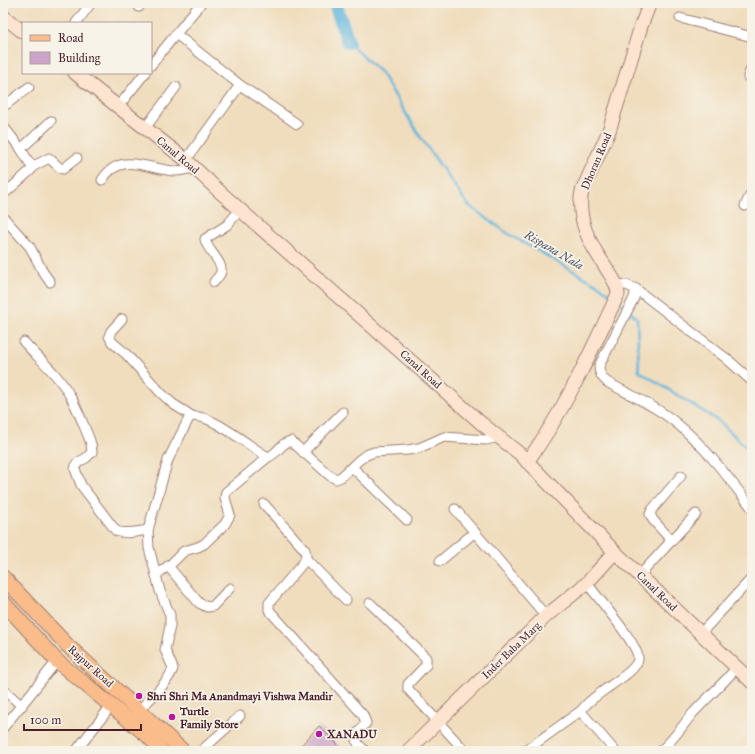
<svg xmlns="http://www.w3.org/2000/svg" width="755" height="754" font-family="'IM FELL Great Primer',serif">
<rect width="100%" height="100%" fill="#f7f3e8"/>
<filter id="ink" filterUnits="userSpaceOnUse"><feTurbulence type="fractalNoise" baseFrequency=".025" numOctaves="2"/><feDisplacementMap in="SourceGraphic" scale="8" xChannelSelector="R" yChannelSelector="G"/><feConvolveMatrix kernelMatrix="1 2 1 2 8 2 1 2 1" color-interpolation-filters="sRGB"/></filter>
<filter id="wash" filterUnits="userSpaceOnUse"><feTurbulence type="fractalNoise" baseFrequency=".012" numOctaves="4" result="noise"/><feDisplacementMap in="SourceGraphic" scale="16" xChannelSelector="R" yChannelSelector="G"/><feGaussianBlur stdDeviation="0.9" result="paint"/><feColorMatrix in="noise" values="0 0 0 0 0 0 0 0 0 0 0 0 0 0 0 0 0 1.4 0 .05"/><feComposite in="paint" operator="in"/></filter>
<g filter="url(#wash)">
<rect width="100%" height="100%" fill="#f0ddbd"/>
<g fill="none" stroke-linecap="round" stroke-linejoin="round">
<!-- stream -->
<g stroke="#62b6de" stroke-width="2.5">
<path d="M 348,42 L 381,73 L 421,138 L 468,205 L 510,235 L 600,286 L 612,296"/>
<path d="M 619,302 L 637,318 L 639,371 L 720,422 L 752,453"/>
</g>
<!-- river -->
<path stroke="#62b6de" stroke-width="14" d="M 335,3 L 348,42"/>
</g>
<g id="blocks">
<!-- building -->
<path fill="#cca4ca" d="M 319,726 L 341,748 L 337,751 L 296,751 Z"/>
</g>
</g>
<g filter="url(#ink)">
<use href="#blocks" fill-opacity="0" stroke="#9d7e74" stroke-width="1"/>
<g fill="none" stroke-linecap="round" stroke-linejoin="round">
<!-- street casing -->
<g stroke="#9d7e74" stroke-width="11">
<g id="street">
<path d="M 137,3 L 139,7"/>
<path d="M 680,18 L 752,37"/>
<path d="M 76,23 L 91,3"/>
<path d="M 176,34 L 240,85 L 186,160"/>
<path d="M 151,65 L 201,3"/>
<path d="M 748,77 L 752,66"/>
<path d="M 240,85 L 297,124"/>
<path d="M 3,107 L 29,87"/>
<path d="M 118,107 L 145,73"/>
<path d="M 3,126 L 21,149 L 32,167 L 31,170 L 3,195"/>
<path d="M 145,128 L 176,87"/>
<path d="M 21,149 L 51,121"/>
<path d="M 32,167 L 49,158 L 60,168 L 63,169 L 77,158"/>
<path d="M 102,180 C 121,150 148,170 176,171 C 182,171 188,169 194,168"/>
<path d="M 745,206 L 752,191"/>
<path d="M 3,217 L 30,247 L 43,272 L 50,282"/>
<path d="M 214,282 C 216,279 221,275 221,271 C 223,262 206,249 205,239 L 227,225 L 240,210"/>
<path d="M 616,284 L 626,285 L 636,289 L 727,359 L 752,381"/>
<path d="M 636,289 L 634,298 L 599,366 C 599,374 602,378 607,382 C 632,396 660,408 681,427 C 708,450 730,480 752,508"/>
<path d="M 122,319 L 111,331 L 109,336 L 112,342 L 126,354 L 161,393 L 173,404 L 192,416"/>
<path d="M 24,342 C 39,359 59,375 70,396 C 78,409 83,424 89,438 L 91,444 L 92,452 L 86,458 L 77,463 L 75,469 L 81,485 L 116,531 C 126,535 139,531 148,530"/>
<path d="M 303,452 L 343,412"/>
<path d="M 352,467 L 407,520"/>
<path d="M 264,504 L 305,550 L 306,557 L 304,562 L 269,603 L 269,610 L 363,715 L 366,723 L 358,733 L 356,740 L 359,745 L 365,751"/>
<path d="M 455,509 L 546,616"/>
<path d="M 672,541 L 653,520 L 650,514 L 652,510 L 681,476"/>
<path d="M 306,559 L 346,600"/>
<path d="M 440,561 L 475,532"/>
<path d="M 168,566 L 199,603 L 207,607 L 213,606 L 230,588"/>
<path d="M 156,575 L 172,563 L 184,551 L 198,547 L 204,544 L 225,524 L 230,515 L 225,498 L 226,492 L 268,457"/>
<path d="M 640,575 L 696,514"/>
<path d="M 587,583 C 596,596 640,646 638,659 C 637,669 618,680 610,686 C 602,692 586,702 582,710 L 583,714 L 615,751"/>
<path d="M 370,603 L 426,658 L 426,665 L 408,684 L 408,689 L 465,751"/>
<path d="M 701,633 L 752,578"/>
<path d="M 3,689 L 22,706"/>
<path d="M 139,710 C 149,700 170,681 173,668 L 165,650 L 170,626 L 170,615 L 160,591 L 156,575 L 149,548 L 148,530 L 168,460 L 189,418 C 205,408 252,449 268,457 C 278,454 281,442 291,441 L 329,475 L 336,479 L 341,477 L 359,460 L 366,455 L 374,452 L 408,450 L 419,448 L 444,437 L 486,440 L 499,437"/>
<path d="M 3,728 L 57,661"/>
<path d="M 76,751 L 111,706"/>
<path d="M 201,751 L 240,716"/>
<path d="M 525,751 L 582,710"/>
<path d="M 660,751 C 673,741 682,726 693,713 C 707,698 723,684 737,667"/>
</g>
</g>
<!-- secondary casing -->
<g stroke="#9d7e74" stroke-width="15">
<g id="secondary">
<path d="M 3,16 L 23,32"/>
<path d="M 75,73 L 186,160 L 220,192 L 481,423 L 520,454 L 615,552 L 752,682"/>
<path d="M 527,462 C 564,412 592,350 618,294 C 618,283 610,275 605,266 C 590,244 576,219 582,191 L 609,131 L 641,26 L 650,3"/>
<path d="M 408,751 L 546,616 L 587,583 L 615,552"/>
</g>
</g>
<!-- primary casing -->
<g stroke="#9d7e74" stroke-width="16">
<g id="primary">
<path d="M 3,577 L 68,646 L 183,751"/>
<path d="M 3,602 L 57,661 L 148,736 L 162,751"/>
</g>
</g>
<!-- street -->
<use href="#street" stroke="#fff" stroke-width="9"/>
<!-- secondary -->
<use href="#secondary" stroke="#fde4d0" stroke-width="13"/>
<!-- primary -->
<use href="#primary" stroke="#f9bc8a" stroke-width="14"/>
</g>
</g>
<!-- markers -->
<g fill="#b5179e" stroke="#f7f3e8" stroke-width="1.5">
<circle cx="139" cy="696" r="4"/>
<circle cx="172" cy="717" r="4"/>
<circle cx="319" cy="734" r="4"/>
</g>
<g text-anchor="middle" stroke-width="3.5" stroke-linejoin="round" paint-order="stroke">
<!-- street labels -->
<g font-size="11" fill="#4a1f2b" stroke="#f7f3e8">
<text transform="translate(178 155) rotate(40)" y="4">Canal Road</text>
<text transform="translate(596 161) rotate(-67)" y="4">Dhoran Road</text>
<text transform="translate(421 369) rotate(42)" y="4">Canal Road</text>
<text transform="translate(657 591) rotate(44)" y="4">Canal Road</text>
<text transform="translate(511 650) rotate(-44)" y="4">Inder Baba Marg</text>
<text transform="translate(91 666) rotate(42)" y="4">Rajpur Road</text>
</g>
<!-- poi labels -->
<g font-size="11" font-weight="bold" fill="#4a1f2b" stroke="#f7f3e8" text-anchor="start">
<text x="147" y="700">Shri Shri Ma Anandmayi Vishwa Mandir</text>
<text x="180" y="715">Turtle<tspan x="180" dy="13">Family Store</tspan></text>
<text x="327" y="738">XANADU</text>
</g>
<!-- water labels -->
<g font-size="12" font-style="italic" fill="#52546a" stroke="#f7f3e8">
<text transform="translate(554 250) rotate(30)" y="4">Rispana Nala</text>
</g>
</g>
<!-- margin -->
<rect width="755" height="754" fill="none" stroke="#f7f3e8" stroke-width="16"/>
<!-- legend -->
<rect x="22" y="22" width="130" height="52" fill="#f7f3e8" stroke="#b29e9c"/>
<rect x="30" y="35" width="20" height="6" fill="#f9bc8a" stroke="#b29e9c"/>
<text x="58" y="42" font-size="12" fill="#4a1f2b">Road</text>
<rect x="30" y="52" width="20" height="12" fill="#cca4ca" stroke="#b29e9c"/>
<text x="58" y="62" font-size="12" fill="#4a1f2b">Building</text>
<!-- scale -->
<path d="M24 724v6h117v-6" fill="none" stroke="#4a1f2b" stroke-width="2"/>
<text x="30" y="724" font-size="12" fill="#4a1f2b" stroke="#f7f3e8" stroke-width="3" paint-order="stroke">100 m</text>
</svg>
